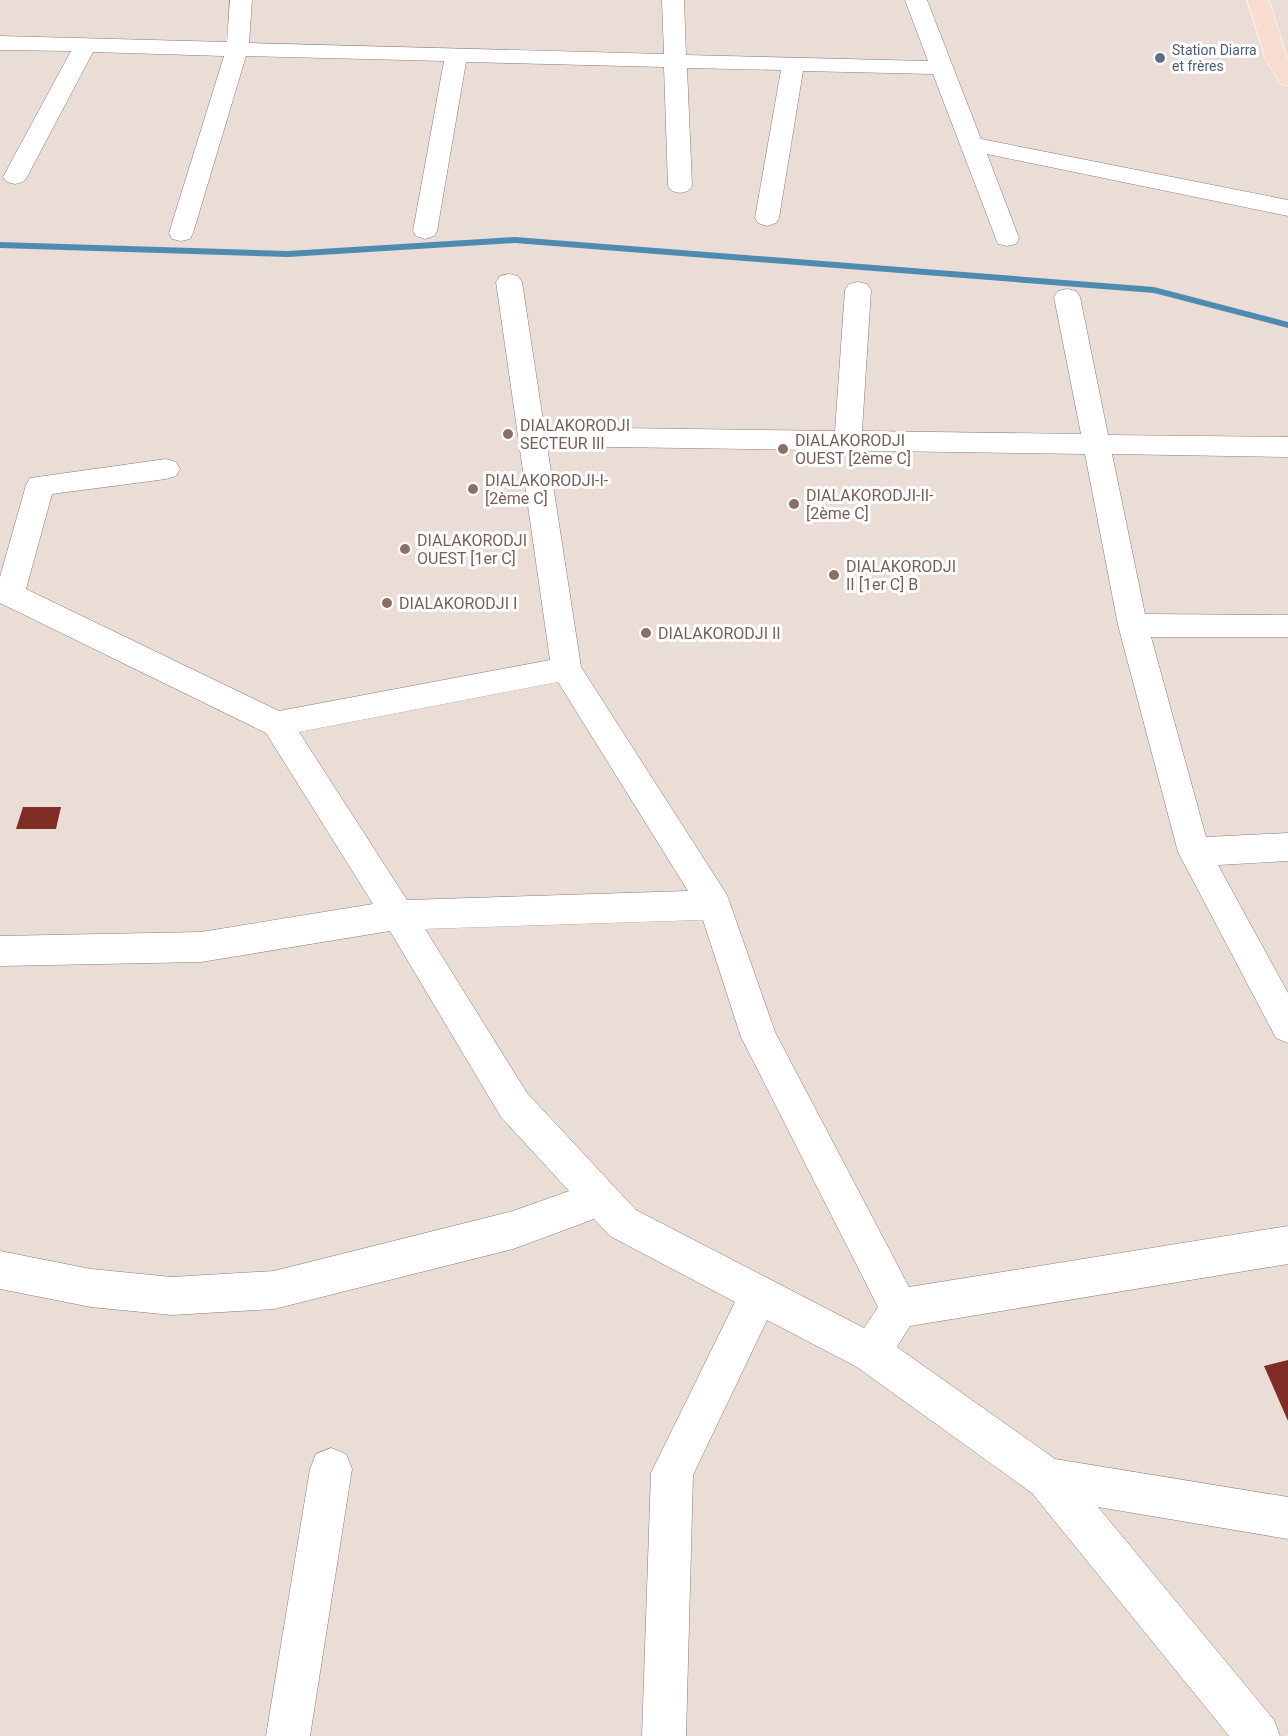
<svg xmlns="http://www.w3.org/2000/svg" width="1288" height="1736" font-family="Roboto,sans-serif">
<rect width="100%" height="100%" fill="#eaddd6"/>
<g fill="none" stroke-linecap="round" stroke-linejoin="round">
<!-- stream -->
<path fill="#4e8bb0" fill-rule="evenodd" d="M 515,237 L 1154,287 L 1288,322 L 1288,328 L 1154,293 L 515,243 L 288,257 L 0,248 L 0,242 L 288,251 Z"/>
</g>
<!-- building -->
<g fill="#7f2d25">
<path d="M 23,807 L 61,807 L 56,829 L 16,829 Z"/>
<path d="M 1288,1360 L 1288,1421 L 1264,1366 Z"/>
</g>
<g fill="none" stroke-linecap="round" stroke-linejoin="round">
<!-- minor casing -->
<g stroke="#887c76" stroke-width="1">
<g id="minor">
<path d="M 230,0 L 252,0 L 249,43 L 664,54 L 662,0 L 684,0 L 686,55 L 928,61 L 905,0 L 927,0 L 981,139 L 1288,200 L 1288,216 L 987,154 L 1019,238 L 1016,244 L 1007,246 L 998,244 L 933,74 L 803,71 L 779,218 L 776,223 L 767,226 L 758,223 L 755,218 L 781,70 L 687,68 L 692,186 L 688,191 L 680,193 L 672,191 L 668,186 L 664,67 L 466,62 L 437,231 L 434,236 L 425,239 L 416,236 L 413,231 L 444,61 L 246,56 L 193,233 L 190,239 L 181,241 L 172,239 L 169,233 L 224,56 L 93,52 L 27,177 L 23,182 L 15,184 L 7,182 L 3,177 L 71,51 L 0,50 L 0,36 L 227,42 Z"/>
<path d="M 509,274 L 518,276 L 522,282 L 544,427 L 835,431 L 845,290 L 849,284 L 858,282 L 867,284 L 871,290 L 862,431 L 1081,434 L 1054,297 L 1058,291 L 1067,289 L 1076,291 L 1080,297 L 1108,435 L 1288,437 L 1288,457 L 1112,454 L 1145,614 L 1288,615 L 1288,637 L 1151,637 L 1206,837 L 1288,833 L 1288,861 L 1218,865 L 1288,993 L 1288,1043 L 1276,1038 L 1178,852 L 1118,625 L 1085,454 L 547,446 L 581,667 L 727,895 L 775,1032 L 909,1287 L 1288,1226 L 1288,1264 L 910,1326 L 897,1347 L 1055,1459 L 1288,1497 L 1288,1539 L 1098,1507 L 1274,1720 L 1280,1736 L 1229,1736 L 1032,1493 L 857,1367 L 767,1320 L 693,1475 L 686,1736 L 642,1736 L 651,1473 L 735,1302 L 610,1236 L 594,1219 L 513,1249 L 274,1309 L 172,1315 L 91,1307 L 0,1289 L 0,1251 L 91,1269 L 172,1277 L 274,1271 L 513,1211 L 569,1191 L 501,1117 L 390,931 L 201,962 L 0,966 L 0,936 L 201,932 L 373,904 L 266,733 L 0,603 L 0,577 L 26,485 L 30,478 L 166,459 L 176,462 L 180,469 L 176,476 L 166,479 L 52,494 L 26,589 L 279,711 L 550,660 L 496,282 L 500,276 ZM 558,682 L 688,891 L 407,900 L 299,732 ZM 703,920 L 741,1037 L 878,1307 L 864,1328 L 636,1210 L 527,1093 L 425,929 Z"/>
<path d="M 331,1448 L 346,1454 L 352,1469 L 310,1736 L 266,1736 L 310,1469 L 316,1454 Z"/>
</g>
</g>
<!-- major casing -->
<g stroke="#fff" stroke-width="1">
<path id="major" d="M 1247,0 L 1269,0 L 1288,60 L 1288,86 L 1280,84 L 1266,60 Z"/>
</g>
<!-- minor -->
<use href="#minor" fill="#fff" fill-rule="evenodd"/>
<!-- major -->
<use href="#major" fill="#f9ddd1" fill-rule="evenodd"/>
</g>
<!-- markers -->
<circle fill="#5c6f8a" stroke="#fff" stroke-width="2" cx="1160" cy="58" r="6"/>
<g fill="#8d6e63" stroke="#fff" stroke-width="2">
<circle cx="508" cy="434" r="6"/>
<circle cx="783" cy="449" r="6"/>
<circle cx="473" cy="489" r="6"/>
<circle cx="794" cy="504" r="6"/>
<circle cx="405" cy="549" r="6"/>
<circle cx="834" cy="575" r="6"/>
<circle cx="387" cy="603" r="6"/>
<circle cx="646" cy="633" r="6"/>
</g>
<g text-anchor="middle" stroke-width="6" stroke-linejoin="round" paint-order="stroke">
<!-- far-service labels -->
<g font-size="14" fill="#4e5e75" stroke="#fff" text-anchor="start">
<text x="1172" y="55">Station Diarra<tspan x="1172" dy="16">et frères</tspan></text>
</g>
<!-- education labels -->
<g font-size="16" fill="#785e54" stroke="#fff" text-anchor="start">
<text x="520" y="431">DIALAKORODJI<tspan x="520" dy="18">SECTEUR III</tspan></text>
<text x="795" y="446">DIALAKORODJI<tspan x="795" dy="18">OUEST [2ème C]</tspan></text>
<text x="485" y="486">DIALAKORODJI-I-<tspan x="485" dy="18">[2ème C]</tspan></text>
<text x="806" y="501">DIALAKORODJI-II-<tspan x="806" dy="18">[2ème C]</tspan></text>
<text x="417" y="546">DIALAKORODJI<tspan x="417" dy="18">OUEST [1er C]</tspan></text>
<text x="846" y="572">DIALAKORODJI<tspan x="846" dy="18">II [1er C] B</tspan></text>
<text x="399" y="609">DIALAKORODJI I</text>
<text x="658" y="639">DIALAKORODJI II</text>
</g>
</g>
</svg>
